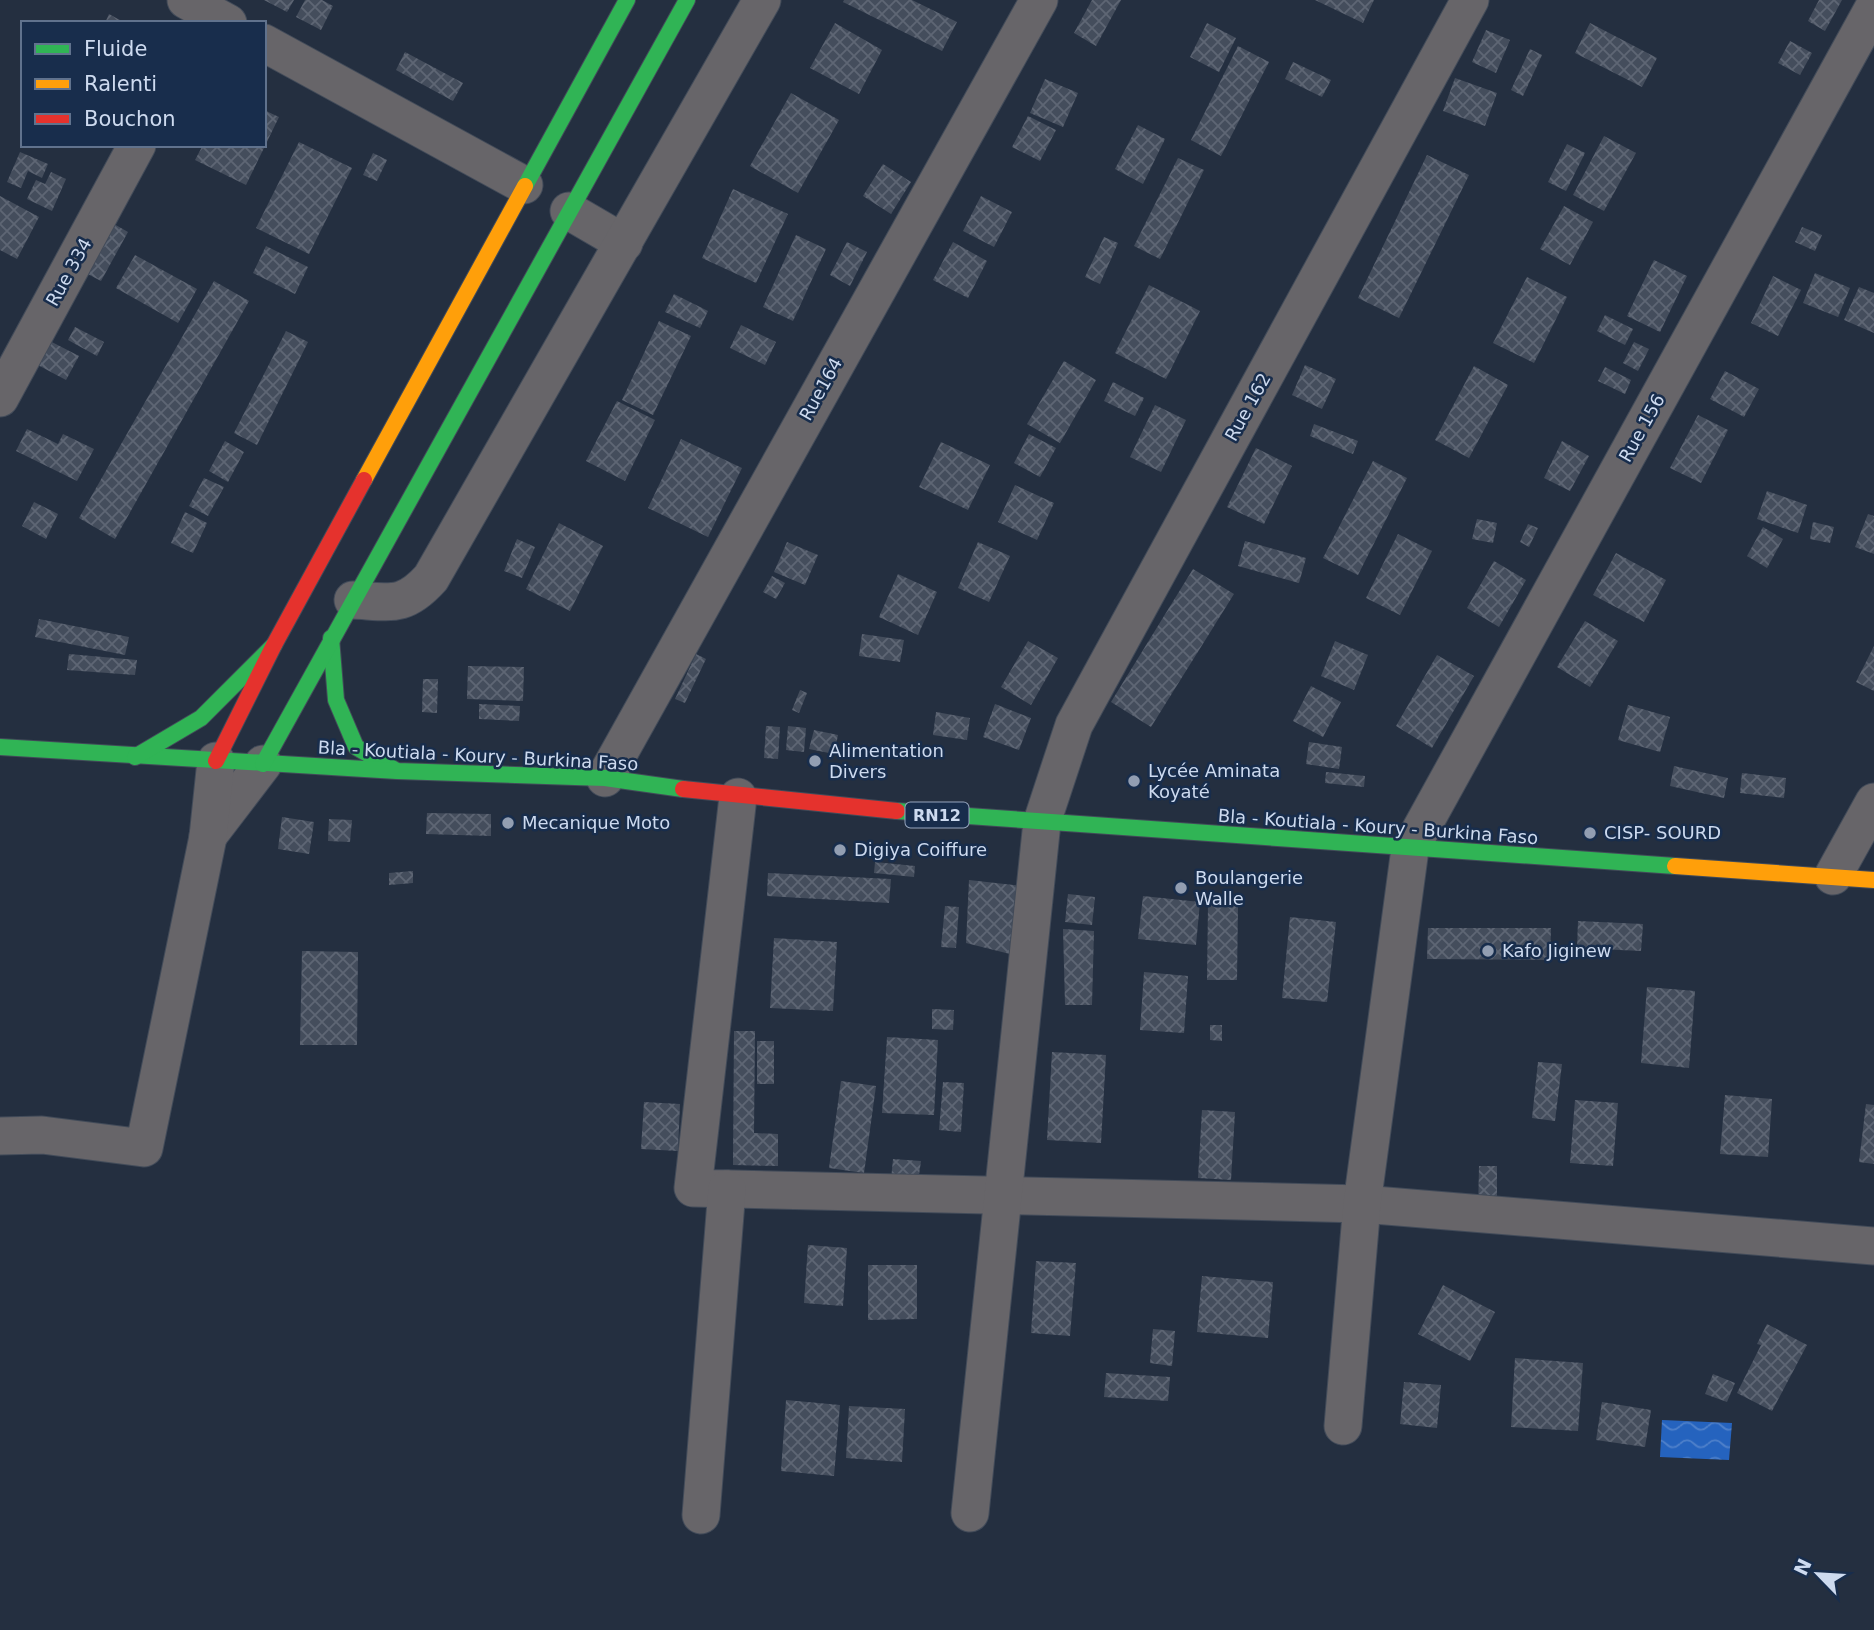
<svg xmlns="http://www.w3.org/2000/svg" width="1874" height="1630" font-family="'DejaVu Sans',sans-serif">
<defs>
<pattern id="water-waves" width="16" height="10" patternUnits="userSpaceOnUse" patternTransform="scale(1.75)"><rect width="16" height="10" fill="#2563be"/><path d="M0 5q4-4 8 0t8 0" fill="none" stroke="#4e80ca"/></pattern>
<pattern id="building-cross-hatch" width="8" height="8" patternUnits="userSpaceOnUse" patternTransform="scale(1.75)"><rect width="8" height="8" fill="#444d5c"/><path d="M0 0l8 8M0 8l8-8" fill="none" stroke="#5e6674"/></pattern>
</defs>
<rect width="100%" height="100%" fill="#242f40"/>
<!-- water -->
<path fill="url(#water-waves)" d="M 1662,1420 L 1732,1423 L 1729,1460 L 1660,1457 Z"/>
<!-- building -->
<g fill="url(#building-cross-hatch)">
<path d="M 264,0 L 294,0 L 287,12 Z"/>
<path d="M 305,0 L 322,0 L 333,6 L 321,30 L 296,17 Z"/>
<path d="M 844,0 L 912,0 L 957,22 L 942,51 L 843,2 Z"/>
<path d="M 1092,0 L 1121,0 L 1096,46 L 1074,33 Z"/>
<path d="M 1315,0 L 1374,0 L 1363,23 Z"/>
<path d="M 1819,0 L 1842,0 L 1825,31 L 1808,21 Z"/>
<path d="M 109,14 L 125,23 L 105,23 Z"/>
<path d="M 835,23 L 882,50 L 859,94 L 810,68 Z"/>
<path d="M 1207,23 L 1236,38 L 1219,72 L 1190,57 Z"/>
<path d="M 1590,23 L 1657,58 L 1642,87 L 1575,53 Z"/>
<path d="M 1486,30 L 1510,40 L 1496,73 L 1472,62 Z"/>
<path d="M 1790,41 L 1812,53 L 1800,75 L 1778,63 Z"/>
<path d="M 1238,46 L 1269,62 L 1221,156 L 1191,140 Z"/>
<path d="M 1530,49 L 1542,55 L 1523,96 L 1511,90 Z"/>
<path d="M 405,52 L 463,83 L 453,101 L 396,70 Z"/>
<path d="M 1293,62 L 1331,80 L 1322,97 L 1285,79 Z"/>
<path d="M 1455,78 L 1497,93 L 1485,126 L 1443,111 Z"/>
<path d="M 1045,79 L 1078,93 L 1063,127 L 1030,113 Z"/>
<path d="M 791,93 L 839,120 L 798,193 L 750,166 Z"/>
<path d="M 264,110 L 279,117 L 246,185 L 195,160 L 203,145 L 264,145 Z"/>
<path d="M 1028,116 L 1056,130 L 1040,161 L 1012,147 Z"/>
<path d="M 1138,125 L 1165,139 L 1143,184 L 1115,169 Z"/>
<path d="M 1604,136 L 1636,153 L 1604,211 L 1573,195 Z"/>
<path d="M 299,142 L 352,168 L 309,254 L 256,228 Z"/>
<path d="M 1567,144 L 1585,153 L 1566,191 L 1548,182 Z"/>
<path d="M 20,152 L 48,164 L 42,178 L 28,171 L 21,188 L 7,182 Z"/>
<path d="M 373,153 L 387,160 L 377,181 L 363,175 Z"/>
<path d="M 1427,155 L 1469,175 L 1399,318 L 1358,298 Z"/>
<path d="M 1178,158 L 1204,170 L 1160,259 L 1134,246 Z"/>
<path d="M 883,164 L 911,182 L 891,214 L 863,196 Z"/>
<path d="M 51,172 L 66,179 L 52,211 L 27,199 L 36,180 L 45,184 Z"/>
<path d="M 733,189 L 788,214 L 756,283 L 702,258 Z"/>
<path d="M 0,196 L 39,217 L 17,259 L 0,250 Z"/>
<path d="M 981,196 L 1012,212 L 994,247 L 963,231 Z"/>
<path d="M 1564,206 L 1593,222 L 1570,265 L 1540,249 Z"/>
<path d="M 107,220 L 128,232 L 101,281 L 80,270 Z"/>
<path d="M 1802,227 L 1822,235 L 1815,251 L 1795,242 Z"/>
<path d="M 796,235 L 826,249 L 793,321 L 763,307 Z"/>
<path d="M 1104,237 L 1118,243 L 1100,284 L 1085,277 Z"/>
<path d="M 847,242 L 867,252 L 850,286 L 830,275 Z"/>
<path d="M 953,242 L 987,261 L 968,298 L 933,280 Z"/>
<path d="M 266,246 L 308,267 L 295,294 L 253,273 Z"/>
<path d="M 135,255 L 197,289 L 178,323 L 116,288 Z"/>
<path d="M 1654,260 L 1687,276 L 1660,332 L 1627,316 Z"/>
<path d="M 1815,273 L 1850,288 L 1838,317 L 1803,303 Z"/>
<path d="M 1773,276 L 1801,290 L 1778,336 L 1751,323 Z"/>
<path d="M 1527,277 L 1567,297 L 1534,363 L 1493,343 Z"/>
<path d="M 214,281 L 249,301 L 115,539 L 79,518 Z"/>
<path d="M 1149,285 L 1200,311 L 1166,379 L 1115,353 Z"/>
<path d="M 1859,287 L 1874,293 L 1874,333 L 1844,320 Z"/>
<path d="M 674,294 L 708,311 L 700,328 L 665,312 Z"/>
<path d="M 1605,315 L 1633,329 L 1625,345 L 1597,331 Z"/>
<path d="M 659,321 L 691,336 L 653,415 L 622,400 Z"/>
<path d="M 741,325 L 776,342 L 765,365 L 730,348 Z"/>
<path d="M 75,327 L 104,342 L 97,356 L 68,340 Z"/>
<path d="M 286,331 L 308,342 L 257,445 L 234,433 Z"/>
<path d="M 46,339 L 79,356 L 66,380 L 34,363 Z"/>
<path d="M 1634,342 L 1649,349 L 1638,371 L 1623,363 Z"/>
<path d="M 1064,361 L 1096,380 L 1060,443 L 1027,424 Z"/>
<path d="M 1305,365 L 1336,379 L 1322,409 L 1292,395 Z"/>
<path d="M 1474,366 L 1508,385 L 1469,458 L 1435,440 Z"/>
<path d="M 1605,367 L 1631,380 L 1625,394 L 1598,381 Z"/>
<path d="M 1725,371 L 1759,389 L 1744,417 L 1710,399 Z"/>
<path d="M 1113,382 L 1144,398 L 1135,416 L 1104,401 Z"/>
<path d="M 617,401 L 655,420 L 625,481 L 586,461 Z"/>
<path d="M 1155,405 L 1186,420 L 1161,472 L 1130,457 Z"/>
<path d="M 1698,415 L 1728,430 L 1701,483 L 1670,468 Z"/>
<path d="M 1314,424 L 1358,441 L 1353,454 L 1310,436 Z"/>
<path d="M 27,429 L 58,444 L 63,434 L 94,449 L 77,481 L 16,451 Z"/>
<path d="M 1029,434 L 1056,448 L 1040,477 L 1014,463 Z"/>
<path d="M 681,439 L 742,468 L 708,537 L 648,508 Z"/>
<path d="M 225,441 L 244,452 L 228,482 L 209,471 Z"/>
<path d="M 1562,441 L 1589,456 L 1570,491 L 1544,478 Z"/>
<path d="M 941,442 L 990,465 L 968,510 L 919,487 Z"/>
<path d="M 1256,448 L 1292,466 L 1264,524 L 1227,507 Z"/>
<path d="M 1373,461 L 1407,478 L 1358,575 L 1323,558 Z"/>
<path d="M 204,478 L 224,487 L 208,516 L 189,506 Z"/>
<path d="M 1015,485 L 1054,503 L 1037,540 L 998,522 Z"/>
<path d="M 1767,491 L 1807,505 L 1798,533 L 1757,519 Z"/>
<path d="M 34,502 L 58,514 L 46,539 L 22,526 Z"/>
<path d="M 185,512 L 207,523 L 193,553 L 171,543 Z"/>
<path d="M 1868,514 L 1874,516 L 1874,554 L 1855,547 Z"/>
<path d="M 1477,519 L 1497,523 L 1493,543 L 1472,539 Z"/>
<path d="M 1813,522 L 1834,527 L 1830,543 L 1810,539 Z"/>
<path d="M 559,523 L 603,546 L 570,611 L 526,589 Z"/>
<path d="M 1528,524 L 1538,528 L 1529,547 L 1520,542 Z"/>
<path d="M 1763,527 L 1783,539 L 1767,568 L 1747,556 Z"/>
<path d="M 1398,534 L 1432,551 L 1400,615 L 1366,598 Z"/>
<path d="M 517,539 L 535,547 L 522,578 L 504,571 Z"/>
<path d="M 1245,541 L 1306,558 L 1299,583 L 1238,566 Z"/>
<path d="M 787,542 L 818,555 L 805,585 L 774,572 Z"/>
<path d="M 978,542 L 1010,556 L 989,602 L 958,588 Z"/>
<path d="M 1616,553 L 1666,580 L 1644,622 L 1593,595 Z"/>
<path d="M 1494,561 L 1526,580 L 1499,627 L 1467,608 Z"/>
<path d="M 1193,569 L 1234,594 L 1151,727 L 1111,702 Z"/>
<path d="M 898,574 L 937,592 L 918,635 L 879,617 Z"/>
<path d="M 772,576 L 785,583 L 776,599 L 763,592 Z"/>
<path d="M 39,619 L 129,637 L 125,655 L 35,637 Z"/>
<path d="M 1585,621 L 1618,641 L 1590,687 L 1557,667 Z"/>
<path d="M 862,634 L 904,640 L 900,662 L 859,656 Z"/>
<path d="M 1028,641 L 1058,658 L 1031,705 L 1001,687 Z"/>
<path d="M 1335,641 L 1368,655 L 1354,690 L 1321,676 Z"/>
<path d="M 1874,646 L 1874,691 L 1856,682 Z"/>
<path d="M 69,654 L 137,660 L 135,675 L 67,670 Z"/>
<path d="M 696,654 L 706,659 L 685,703 L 675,699 Z"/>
<path d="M 1437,655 L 1474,676 L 1432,748 L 1396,726 Z"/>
<path d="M 468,666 L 524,667 L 523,701 L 467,699 Z"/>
<path d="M 423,679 L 438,679 L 437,713 L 422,712 Z"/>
<path d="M 1311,686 L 1341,702 L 1323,737 L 1293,721 Z"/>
<path d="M 800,690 L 807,693 L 799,713 L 792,710 Z"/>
<path d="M 479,704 L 520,706 L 519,721 L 479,719 Z"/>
<path d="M 995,704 L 1031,718 L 1019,750 L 983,737 Z"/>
<path d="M 1628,705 L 1670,717 L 1660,752 L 1618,740 Z"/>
<path d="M 936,712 L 970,718 L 967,740 L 933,735 Z"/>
<path d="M 766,726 L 780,727 L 778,759 L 764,758 Z"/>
<path d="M 788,726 L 806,728 L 804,752 L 786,750 Z"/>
<path d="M 814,730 L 838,735 L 834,754 L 809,749 Z"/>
<path d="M 1309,742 L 1342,747 L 1339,769 L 1306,764 Z"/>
<path d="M 1674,766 L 1728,778 L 1724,798 L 1670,786 Z"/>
<path d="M 1326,772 L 1365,776 L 1364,787 L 1325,783 Z"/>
<path d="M 1742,773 L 1786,778 L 1784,798 L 1740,793 Z"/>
<path d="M 427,813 L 491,814 L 491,836 L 426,834 Z"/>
<path d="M 282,817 L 314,822 L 309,854 L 278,849 Z"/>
<path d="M 329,819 L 352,820 L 350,842 L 328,841 Z"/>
<path d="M 875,862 L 915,866 L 914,877 L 874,873 Z"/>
<path d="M 413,871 L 413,883 L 389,885 L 389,873 Z"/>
<path d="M 768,873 L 891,879 L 889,903 L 767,896 Z"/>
<path d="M 969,880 L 1022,886 L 1014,955 L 966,943 Z"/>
<path d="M 1068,894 L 1095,897 L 1092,925 L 1065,922 Z"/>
<path d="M 1143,896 L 1200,902 L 1196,945 L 1138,939 Z"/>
<path d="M 1208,905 L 1238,905 L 1237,980 L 1207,980 Z"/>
<path d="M 945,906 L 959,907 L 956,948 L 941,947 Z"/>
<path d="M 1290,917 L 1336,922 L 1327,1002 L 1282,998 Z"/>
<path d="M 1578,921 L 1643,924 L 1641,951 L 1577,948 Z"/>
<path d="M 1428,928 L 1551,928 L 1550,960 L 1427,959 Z"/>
<path d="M 1063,929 L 1094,931 L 1092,1005 L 1065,1005 Z"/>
<path d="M 774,938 L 837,942 L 833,1011 L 770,1008 Z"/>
<path d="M 302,951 L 358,952 L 357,1045 L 300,1045 Z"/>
<path d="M 1144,972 L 1188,976 L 1184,1033 L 1140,1030 Z"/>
<path d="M 1647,987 L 1695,991 L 1689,1068 L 1641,1063 Z"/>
<path d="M 932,1009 L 954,1010 L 953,1030 L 932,1029 Z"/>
<path d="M 1210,1025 L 1222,1025 L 1222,1041 L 1210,1040 Z"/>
<path d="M 734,1031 L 755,1031 L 754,1133 L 778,1134 L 778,1166 L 733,1165 Z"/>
<path d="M 887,1037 L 938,1040 L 934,1115 L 882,1113 Z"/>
<rect x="757" y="1041" width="17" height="43"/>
<path d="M 1052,1052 L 1106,1055 L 1101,1143 L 1047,1140 Z"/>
<path d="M 1538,1062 L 1562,1064 L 1555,1121 L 1532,1118 Z"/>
<path d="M 841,1081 L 876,1086 L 864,1173 L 829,1168 Z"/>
<path d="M 943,1082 L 964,1083 L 961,1132 L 939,1130 Z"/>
<path d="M 1725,1095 L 1772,1099 L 1768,1157 L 1720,1154 Z"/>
<path d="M 1575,1100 L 1618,1103 L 1613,1166 L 1570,1163 Z"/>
<path d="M 644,1102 L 680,1104 L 678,1151 L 641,1149 Z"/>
<path d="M 1866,1104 L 1874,1105 L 1874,1164 L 1859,1162 Z"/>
<path d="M 1202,1110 L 1235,1112 L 1231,1180 L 1198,1178 Z"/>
<path d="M 893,1159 L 921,1161 L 918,1182 L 891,1180 Z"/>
<path d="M 1479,1166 L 1497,1166 L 1497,1212 L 1478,1212 Z"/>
<path d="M 808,1245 L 847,1248 L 843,1306 L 804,1303 Z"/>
<path d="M 1036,1261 L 1076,1263 L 1070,1336 L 1031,1333 Z"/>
<path d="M 868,1265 L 917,1265 L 917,1319 L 868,1320 Z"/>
<path d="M 1202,1276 L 1273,1282 L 1268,1338 L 1197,1332 Z"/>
<path d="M 1443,1285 L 1495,1312 L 1470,1361 L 1418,1334 Z"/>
<path d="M 1767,1324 L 1807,1345 L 1772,1411 L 1737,1393 L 1761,1345 L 1757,1344 Z"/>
<path d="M 1153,1329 L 1175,1331 L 1172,1366 L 1150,1363 Z"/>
<path d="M 1515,1358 L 1583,1363 L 1578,1431 L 1511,1427 Z"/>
<path d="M 1106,1373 L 1170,1377 L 1168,1401 L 1104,1397 Z"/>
<path d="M 1713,1374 L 1735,1383 L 1727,1402 L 1705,1394 Z"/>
<path d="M 1404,1382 L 1441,1385 L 1437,1428 L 1400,1424 Z"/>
<path d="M 786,1400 L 840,1405 L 834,1476 L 781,1471 Z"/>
<path d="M 1602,1402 L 1651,1410 L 1645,1447 L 1596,1440 Z"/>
<path d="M 849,1406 L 905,1409 L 902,1462 L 846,1458 Z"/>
</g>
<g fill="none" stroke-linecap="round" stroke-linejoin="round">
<!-- street casing -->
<g stroke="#424b59" stroke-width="39">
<g id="street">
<path d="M 186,0 L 228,23"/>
<path d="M 264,43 L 524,185"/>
<path d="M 569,211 L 624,243"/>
<path d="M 0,398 L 137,145"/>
<path d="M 353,600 C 391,602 404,608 431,578 L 762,0"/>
<path d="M 605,778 L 1039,0"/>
<path d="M 738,797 L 693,1188 L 1362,1204 L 1874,1246"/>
<path d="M 208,836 L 263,764"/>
<path d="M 1833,876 L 1874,802"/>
<path d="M 0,1136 L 42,1135 L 144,1148 L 208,837 L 216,761"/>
<path d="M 1343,1426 L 1362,1204 L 1410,849 L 1874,7"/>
<path d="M 970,1513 L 1042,822 L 1074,725 L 1470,0"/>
<path d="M 701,1515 L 727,1189"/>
</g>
</g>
<!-- fast casing -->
<g stroke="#424b59" stroke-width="18">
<g id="fast">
<path d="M 525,186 L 627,0"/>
<path d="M 331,638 L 336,700 L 356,747 L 395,770"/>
<path d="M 0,747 L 397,771 L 605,778 L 683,789"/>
<path d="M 135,757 L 201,718 L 274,645"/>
<path d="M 263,764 L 687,0"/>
<path d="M 897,811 L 1675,866"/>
</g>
</g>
<!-- slow casing -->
<g stroke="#424b59" stroke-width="18">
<g id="slow">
<path d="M 364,480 L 525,186"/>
<path d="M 1675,866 L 1874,880"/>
</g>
</g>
<!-- jam casing -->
<g stroke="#424b59" stroke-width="18">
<g id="jam">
<path d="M 216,761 L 274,645 L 364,480"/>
<path d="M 683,789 L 897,811"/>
</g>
</g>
<!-- street -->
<use href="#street" stroke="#676569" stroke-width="37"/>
<!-- fast -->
<use href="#fast" stroke="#30b455" stroke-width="16"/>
<!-- slow -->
<use href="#slow" stroke="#ff9f0a" stroke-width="16"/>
<!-- jam -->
<use href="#jam" stroke="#e5322d" stroke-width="16"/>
</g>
<!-- markers -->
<g fill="#929eb2" stroke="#182d4c" stroke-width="2.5">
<circle cx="815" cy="761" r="7"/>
<circle cx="1134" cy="781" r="7"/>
<circle cx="508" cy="823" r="7"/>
<circle cx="1590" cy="833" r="7"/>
<circle cx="840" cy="850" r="7"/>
<circle cx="1181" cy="888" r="7"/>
<circle cx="1488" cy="951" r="7"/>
</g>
<g text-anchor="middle" stroke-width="5" stroke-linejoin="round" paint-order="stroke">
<!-- shield labels -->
<rect fill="#182d4c" stroke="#97a6be" stroke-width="2" x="905.5" y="802.5" width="63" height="25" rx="5"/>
<g font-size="16" font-weight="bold" fill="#cddaef">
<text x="937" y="821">RN12</text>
</g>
<!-- street labels -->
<g font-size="18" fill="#cddaef" stroke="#182d4c">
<text transform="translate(69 272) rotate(-61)" y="6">Rue 334</text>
<text transform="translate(821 389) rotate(-61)" y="6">Rue164</text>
<text transform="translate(1248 407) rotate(-61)" y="6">Rue 162</text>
<text transform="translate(1642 428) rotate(-61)" y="6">Rue 156</text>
<text transform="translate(478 756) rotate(3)" y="6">Bla - Koutiala - Koury - Burkina Faso</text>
<text transform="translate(1378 827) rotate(4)" y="6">Bla - Koutiala - Koury - Burkina Faso</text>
</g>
<!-- poi labels -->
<g font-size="18" fill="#cddaef" stroke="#182d4c" text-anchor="start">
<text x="829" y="757">Alimentation<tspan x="829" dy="21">Divers</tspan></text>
<text x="1148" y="777">Lycée Aminata<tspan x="1148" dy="21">Koyaté</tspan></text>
<text x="522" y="829">Mecanique Moto</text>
<text x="1604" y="839">CISP- SOURD</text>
<text x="854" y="856">Digiya Coiffure</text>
<text x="1195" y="884">Boulangerie<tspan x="1195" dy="21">Walle</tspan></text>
<text x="1502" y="957">Kafo Jiginew</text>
</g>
</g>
<!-- legend -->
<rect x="21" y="21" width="245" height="126" fill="#182d4c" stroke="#60728d" stroke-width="2"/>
<rect x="35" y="44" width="35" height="10" fill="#30b455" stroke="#60728d" stroke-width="2"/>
<text x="84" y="56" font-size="21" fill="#cddaef">Fluide</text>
<rect x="35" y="79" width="35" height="10" fill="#ff9f0a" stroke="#60728d" stroke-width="2"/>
<text x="84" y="91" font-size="21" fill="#cddaef">Ralenti</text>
<rect x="35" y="114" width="35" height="10" fill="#e5322d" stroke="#60728d" stroke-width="2"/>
<text x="84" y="126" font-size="21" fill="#cddaef">Bouchon</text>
<!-- north arrow -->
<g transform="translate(1818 1574) rotate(295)" stroke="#182d4c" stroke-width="5" paint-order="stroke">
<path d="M0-5L12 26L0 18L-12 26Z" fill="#cddaef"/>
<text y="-10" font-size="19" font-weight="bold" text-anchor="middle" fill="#cddaef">N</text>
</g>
</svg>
